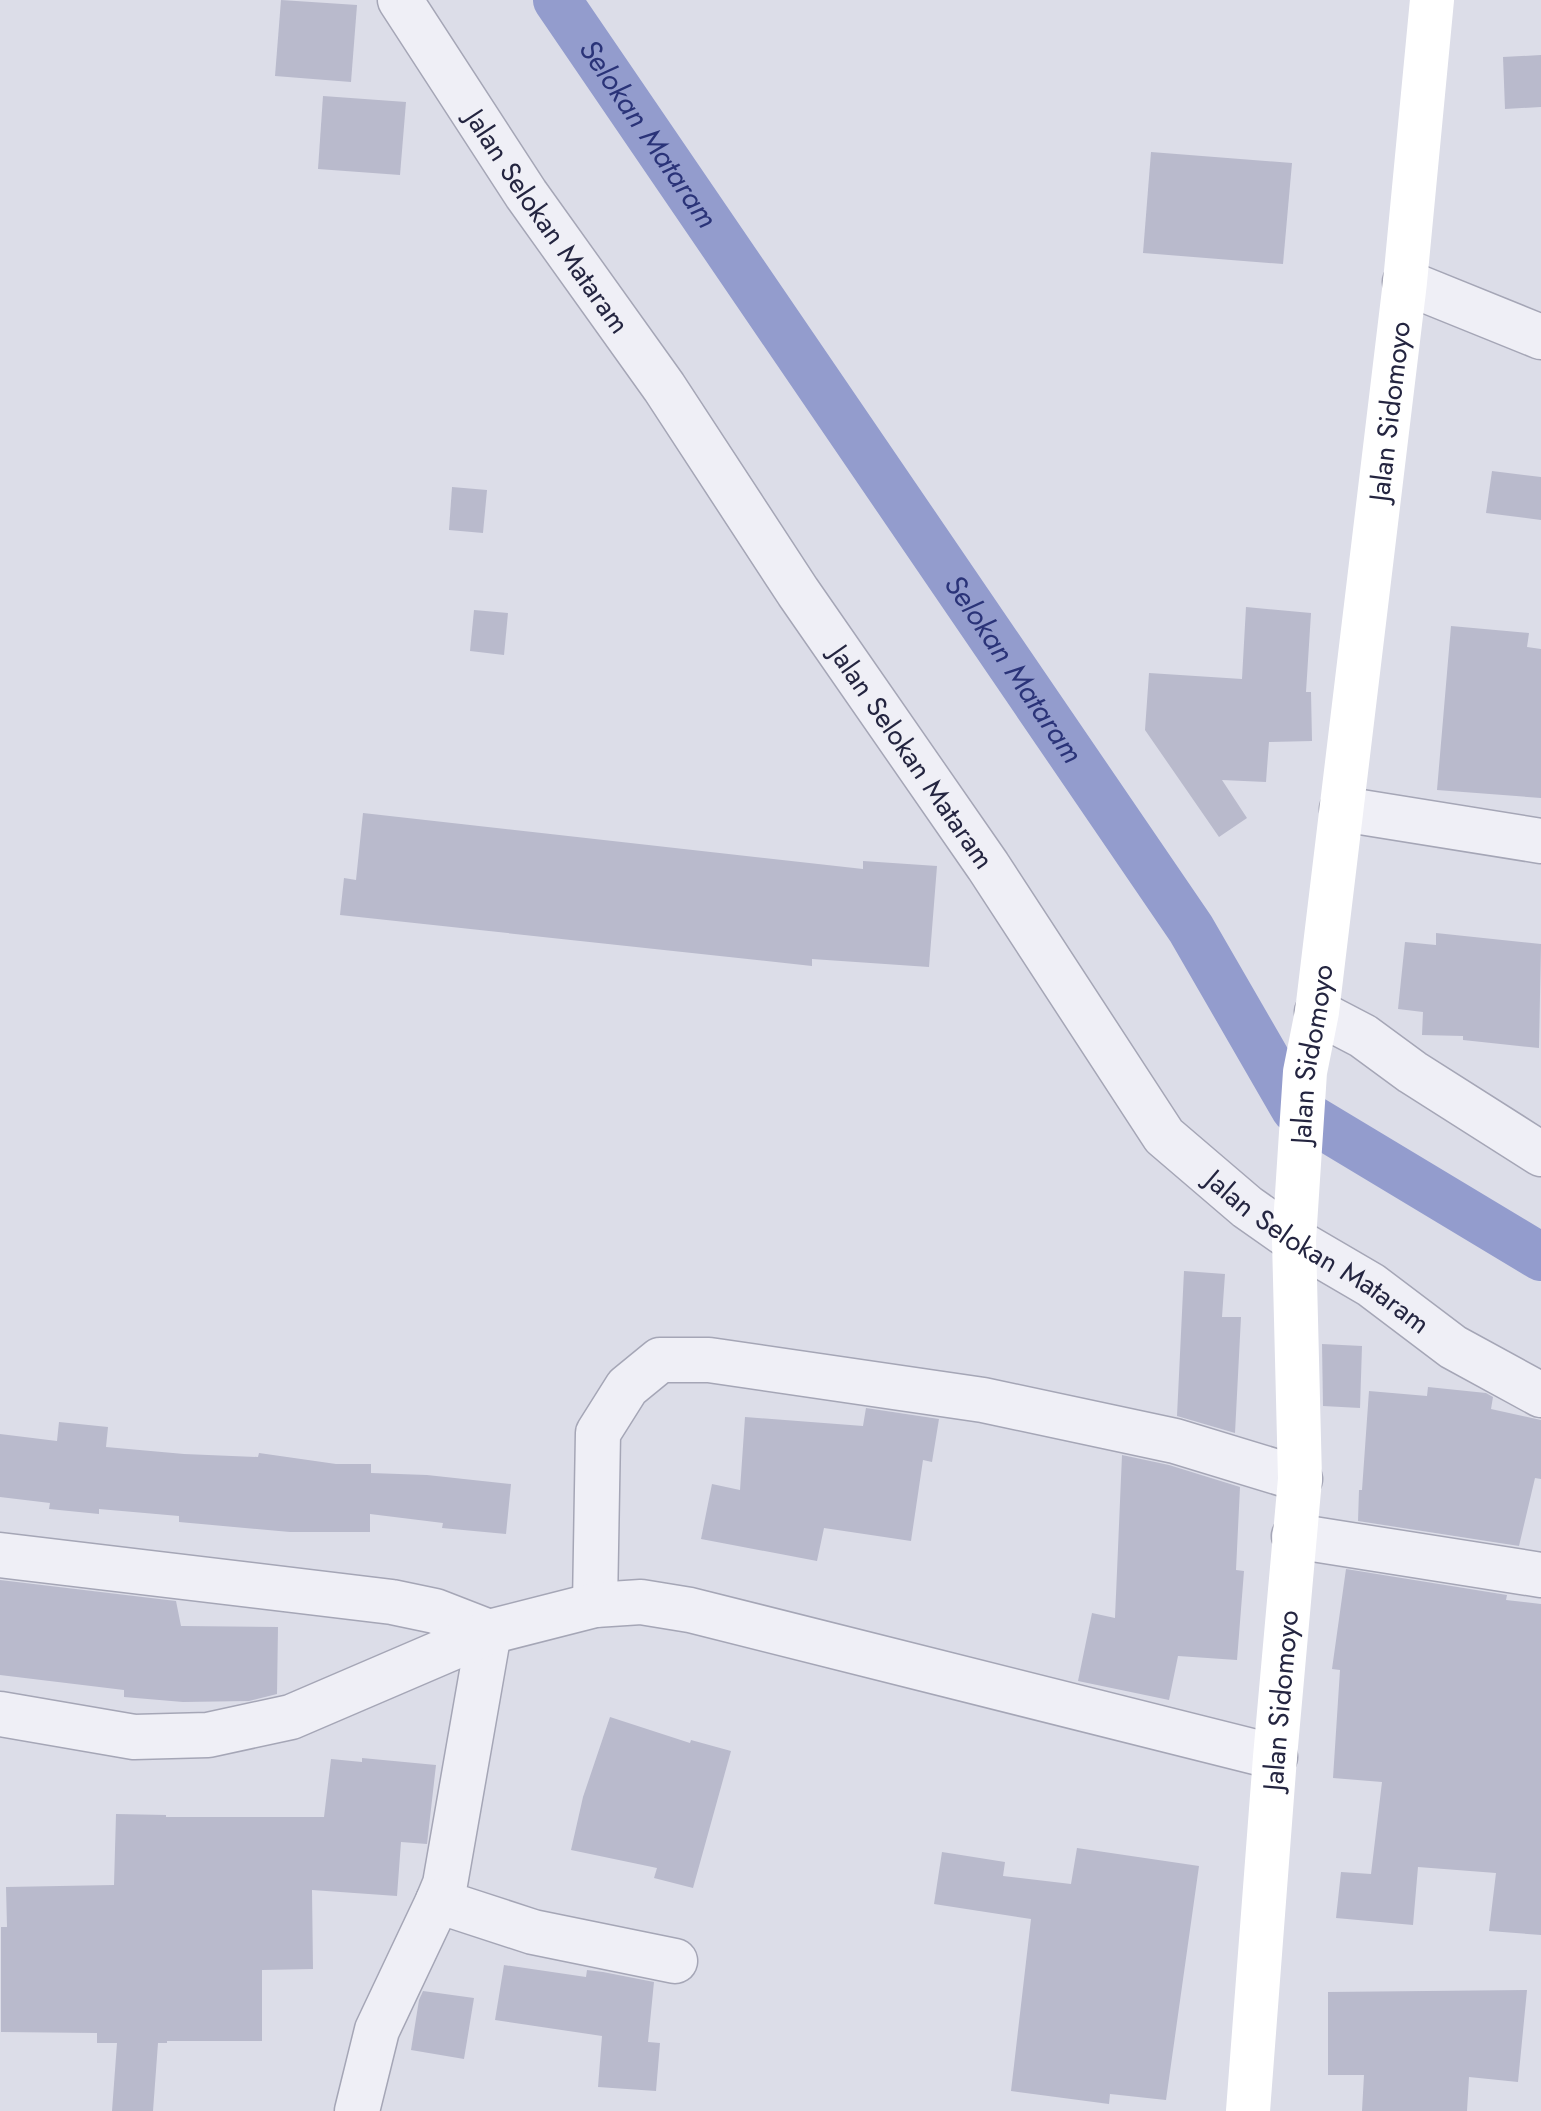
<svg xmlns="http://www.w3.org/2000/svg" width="1541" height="2111" font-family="Jost,sans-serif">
<rect width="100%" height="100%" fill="#dcdde8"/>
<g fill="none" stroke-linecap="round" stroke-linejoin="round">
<!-- canal -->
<path stroke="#939ccd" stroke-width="48" id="s1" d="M 557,0 L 1191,929 L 1295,1109 L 1541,1257"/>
</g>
<!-- building -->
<g fill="#b9bacc">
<path d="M 281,0 L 357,5 L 351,82 L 275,76 Z"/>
<path d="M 1541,55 L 1541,107 L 1505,109 L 1503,57 Z"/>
<path d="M 323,96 L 406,102 L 400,175 L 318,169 Z"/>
<path d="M 1151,152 L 1292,163 L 1283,264 L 1143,253 Z"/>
<path d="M 1492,471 L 1541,477 L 1541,520 L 1486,513 Z"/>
<path d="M 452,487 L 487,490 L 483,533 L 449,530 Z"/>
<path d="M 1246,607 L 1311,613 L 1306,692 L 1311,692 L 1312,741 L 1269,742 L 1266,782 L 1222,780 L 1247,818 L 1219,837 L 1145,730 L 1149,673 L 1242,679 Z"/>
<path d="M 474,610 L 508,613 L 504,655 L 470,651 Z"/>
<path d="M 1451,626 L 1529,633 L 1527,647 L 1541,649 L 1541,798 L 1437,790 Z"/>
<path d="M 363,813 L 863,869 L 863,861 L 937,866 L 929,967 L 812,959 L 812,966 L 340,915 L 344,878 L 356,880 Z"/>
<path d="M 1436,933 L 1541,944 L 1539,1048 L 1463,1040 L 1463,1036 L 1422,1035 L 1423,1012 L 1398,1009 L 1405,942 L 1436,945 Z"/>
<path d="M 1184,1271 L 1225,1274 L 1222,1317 L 1241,1317 L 1235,1433 L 1177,1416 Z"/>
<path d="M 1322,1344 L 1362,1346 L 1360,1408 L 1323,1406 Z"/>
<path d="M 1428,1387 L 1486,1393 L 1493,1397 L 1491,1409 L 1541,1420 L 1541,1479 L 1535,1478 L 1519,1546 L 1358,1521 L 1359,1490 L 1362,1490 L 1369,1391 L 1427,1396 Z"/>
<path d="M 866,1408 L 939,1419 L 932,1462 L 923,1460 L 911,1541 L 824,1528 L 817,1561 L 701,1539 L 712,1484 L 740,1490 L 745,1417 L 863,1426 Z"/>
<path d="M 59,1422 L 108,1427 L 106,1447 L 184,1454 L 258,1457 L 259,1453 L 336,1464 L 371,1464 L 371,1473 L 427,1475 L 511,1484 L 506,1534 L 442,1528 L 443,1523 L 370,1514 L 370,1532 L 290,1532 L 179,1522 L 179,1516 L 99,1509 L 99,1514 L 49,1509 L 50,1503 L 0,1497 L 0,1434 L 57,1441 Z"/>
<path d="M 1122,1455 L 1169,1465 L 1240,1487 L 1236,1570 L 1244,1571 L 1237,1660 L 1178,1656 L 1169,1700 L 1078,1681 L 1092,1613 L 1115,1618 Z"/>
<path d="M 1346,1569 L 1507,1595 L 1506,1600 L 1541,1604 L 1541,1935 L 1489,1931 L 1496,1873 L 1418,1867 L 1413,1925 L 1336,1918 L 1341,1872 L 1371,1874 L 1382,1782 L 1333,1778 L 1340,1670 L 1332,1669 Z"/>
<path d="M 0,1580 L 176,1601 L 181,1626 L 278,1627 L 277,1694 L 249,1701 L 183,1702 L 124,1697 L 124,1690 L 0,1675 Z"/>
<path d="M 610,1717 L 690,1743 L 691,1740 L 731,1751 L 693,1888 L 654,1878 L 657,1868 L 571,1850 L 583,1797 Z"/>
<path d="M 362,1758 L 436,1765 L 427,1844 L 401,1842 L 397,1896 L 312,1890 L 313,1969 L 262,1970 L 262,2041 L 167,2041 L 167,2043 L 158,2043 L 153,2111 L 112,2111 L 117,2043 L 97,2043 L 97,2033 L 1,2032 L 1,1927 L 7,1927 L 6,1887 L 114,1885 L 116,1814 L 166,1815 L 166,1817 L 324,1817 L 331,1759 L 362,1762 Z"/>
<path d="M 1077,1848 L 1199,1866 L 1166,2100 L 1110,2094 L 1109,2104 L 1011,2091 L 1031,1919 L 934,1904 L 942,1852 L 1005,1862 L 1003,1876 L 1071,1884 Z"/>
<path d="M 504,1965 L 586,1977 L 587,1970 L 603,1972 L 654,1982 L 648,2042 L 660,2043 L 656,2091 L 598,2087 L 602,2036 L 495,2020 Z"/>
<path d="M 1527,1990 L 1518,2082 L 1469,2077 L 1467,2111 L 1362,2111 L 1364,2075 L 1328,2075 L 1328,1992 Z"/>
<path d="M 423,1991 L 474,1998 L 464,2059 L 411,2050 L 419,2000 Z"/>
</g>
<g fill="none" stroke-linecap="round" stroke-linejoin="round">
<!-- minor casing -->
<g stroke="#a5a6b6" stroke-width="47">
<g id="minor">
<path id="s2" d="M 400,0 L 526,194 L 664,387 L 798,592 L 988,866 L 1164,1136 L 1247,1207 L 1294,1240 L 1371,1285 L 1453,1347 L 1541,1395"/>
<path d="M 1405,282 L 1541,337"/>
<path d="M 1342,809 L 1541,841"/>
<path d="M 1317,1012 L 1363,1036 L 1412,1072 L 1541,1154"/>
<path d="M 1294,1536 L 1541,1575"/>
<path d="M 0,1555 L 392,1602 L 435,1611 L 489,1632 L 445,1884 L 438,1901 L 533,1932 L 675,1961"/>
<path d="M 595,1605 L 598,1433 L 627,1387 L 660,1360 L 709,1360 L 983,1400 L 1175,1441 L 1300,1479"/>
<path d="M 0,1714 L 134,1737 L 208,1735 L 291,1717 L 489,1632 L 595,1605 L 641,1602 L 690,1610 L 1275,1757"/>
<path d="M 357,2111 L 377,2030 L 438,1901"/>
</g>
</g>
<!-- minor -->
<use href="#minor" stroke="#efeff6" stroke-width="44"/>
<!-- secondary -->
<path stroke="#fff" stroke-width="44" id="s3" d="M 1248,2111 L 1275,1757 L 1300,1479 L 1294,1240 L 1305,1072 L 1317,1012 L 1405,282 L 1432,0"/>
</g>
<g text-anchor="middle" stroke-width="6" stroke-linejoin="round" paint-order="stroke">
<!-- street labels -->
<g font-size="28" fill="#242540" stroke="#ecedf6">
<text dy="10" stroke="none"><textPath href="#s2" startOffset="266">Jalan Selokan Mataram</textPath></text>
<text dy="10" stroke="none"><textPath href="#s3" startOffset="1708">Jalan Sidomoyo</textPath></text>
<text dy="10" stroke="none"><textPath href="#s2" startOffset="914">Jalan Selokan Mataram</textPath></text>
<text dy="10" stroke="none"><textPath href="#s3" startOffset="1060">Jalan Sidomoyo</textPath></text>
<text dy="10" stroke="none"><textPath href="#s2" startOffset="1562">Jalan Selokan Mataram</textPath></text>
<text dy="10" stroke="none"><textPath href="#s3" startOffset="412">Jalan Sidomoyo</textPath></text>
</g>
<!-- water labels -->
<g font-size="30" font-style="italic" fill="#2a3378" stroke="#ecedf6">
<text dy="10" stroke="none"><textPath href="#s1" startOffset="162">Selokan Mataram</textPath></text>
<text dy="10" stroke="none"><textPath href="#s1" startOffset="810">Selokan Mataram</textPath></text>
</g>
</g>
</svg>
